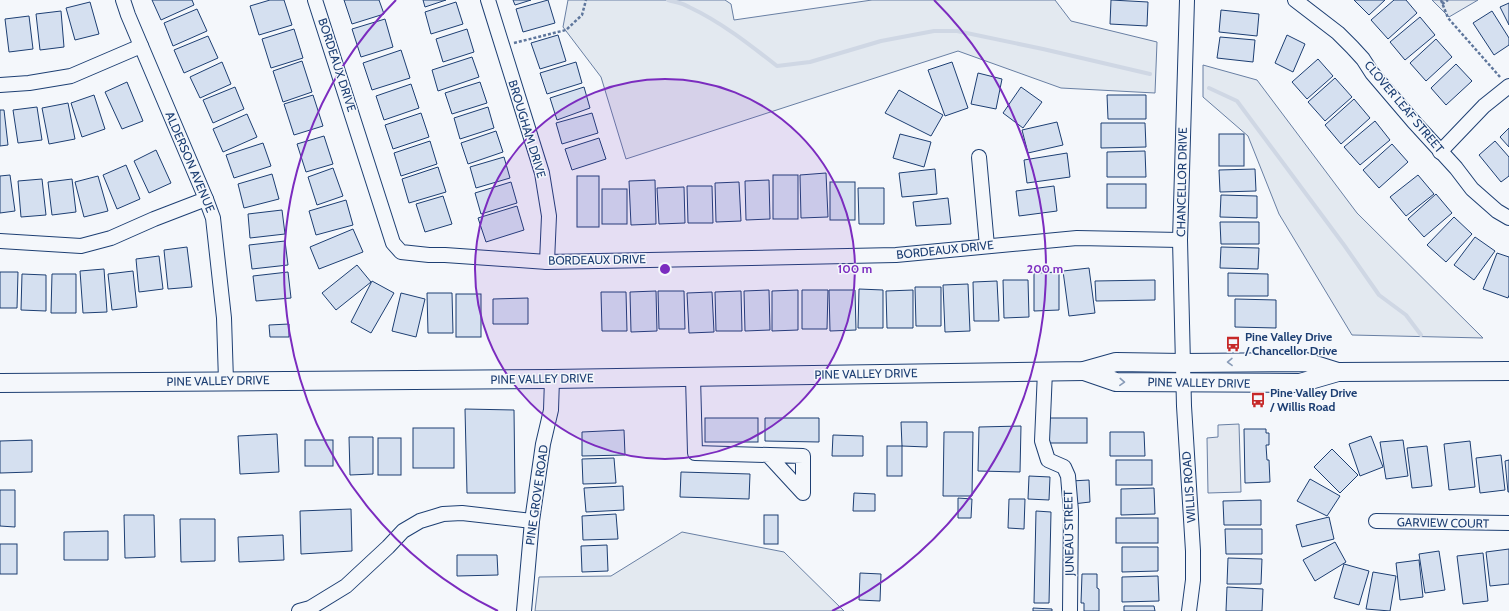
<svg xmlns="http://www.w3.org/2000/svg" width="1509" height="611" font-family="Cabin,sans-serif">
<rect width="100%" height="100%" fill="#f4f7fb"/>
<!-- green -->
<g fill="#e3e9f0" stroke="#687fa3">
<path d="M 568,0 L 725,0 L 731,4 L 734,20 L 872,0 L 1055,0 L 1071,21 L 1157,42 L 1155,93 L 1061,88 L 958,51 L 626,159 L 601,77 L 563,27 Z"/>
<path d="M 1432,0 L 1478,0 L 1449,17 Z"/>
<path d="M 1203,65 L 1257,80 L 1357,213 L 1483,338 L 1352,335 L 1279,214 L 1248,136 L 1203,97 Z"/>
<path d="M 682,532 L 784,552 L 844,611 L 535,611 L 539,577 L 611,576 Z"/>
</g>
<!-- parking -->
<path fill="#e3e8f0" stroke="#687fa3" d="M 1239,424 L 1241,492 L 1208,493 L 1207,438 L 1218,437 L 1218,425 Z"/>
<g fill="none" stroke-linecap="round" stroke-linejoin="round">
<!-- stream -->
<g stroke="#cfd7e4" stroke-width="4">
<path d="M 668,0 C 675,2 683,3 689,7 C 721,22 749,44 777,66 L 810,62 L 881,41 L 934,31 L 957,31 L 1043,49 L 1150,74"/>
<path d="M 1209,88 L 1237,101 L 1344,245 L 1379,295 L 1406,315 L 1421,335"/>
</g>
</g>
<!-- building -->
<g fill="#d5e0f0" stroke="#1d3f73">
<path d="M 152,0 L 192,0 L 194,5 L 161,20 Z"/>
<path d="M 270,0 L 284,0 L 292,25 L 259,35 L 250,6 Z"/>
<path d="M 344,0 L 379,0 L 384,14 L 352,24 Z"/>
<path d="M 423,0 L 446,0 L 425,7 Z"/>
<path d="M 513,0 L 531,0 L 515,5 Z"/>
<path d="M 548,0 L 555,23 L 523,32 L 516,9 Z"/>
<path d="M 1111,0 L 1148,2 L 1147,26 L 1110,24 Z"/>
<path d="M 1354,0 L 1385,0 L 1369,15 Z"/>
<path d="M 1394,0 L 1406,0 L 1417,13 L 1388,39 L 1371,20 Z"/>
<path d="M 90,2 L 99,34 L 75,40 L 66,8 Z"/>
<path d="M 456,2 L 463,24 L 431,34 L 425,12 Z"/>
<path d="M 1509,3 L 1509,25 L 1500,7 Z"/>
<path d="M 197,9 L 207,31 L 173,46 L 164,23 Z"/>
<path d="M 1221,10 L 1259,14 L 1257,36 L 1219,32 Z"/>
<path d="M 61,11 L 64,47 L 40,50 L 36,14 Z"/>
<path d="M 1492,11 L 1509,38 L 1509,45 L 1494,55 L 1473,23 Z"/>
<path d="M 29,16 L 33,49 L 9,52 L 5,19 Z"/>
<path d="M 1420,17 L 1435,35 L 1405,60 L 1390,42 Z"/>
<path d="M 385,19 L 393,47 L 361,57 L 352,29 Z"/>
<path d="M 294,29 L 303,58 L 271,68 L 262,39 Z"/>
<path d="M 467,29 L 474,52 L 443,62 L 436,39 Z"/>
<path d="M 558,35 L 566,61 L 540,69 L 531,43 Z"/>
<path d="M 1287,35 L 1305,44 L 1293,72 L 1275,63 Z"/>
<path d="M 208,36 L 218,58 L 184,73 L 174,50 Z"/>
<path d="M 1220,37 L 1255,40 L 1253,62 L 1217,58 Z"/>
<path d="M 1436,39 L 1452,57 L 1426,81 L 1410,63 Z"/>
<path d="M 401,50 L 410,78 L 372,90 L 363,63 Z"/>
<path d="M 472,57 L 479,77 L 438,91 L 432,70 Z"/>
<path d="M 1318,59 L 1333,76 L 1307,99 L 1292,82 Z"/>
<path d="M 302,61 L 312,92 L 283,102 L 273,71 Z"/>
<path d="M 222,62 L 231,84 L 200,98 L 190,77 Z"/>
<path d="M 576,62 L 582,83 L 547,94 L 540,73 Z"/>
<path d="M 952,62 L 968,108 L 945,116 L 928,70 Z"/>
<path d="M 1456,64 L 1472,81 L 1446,105 L 1431,88 Z"/>
<path d="M 978,73 L 1002,79 L 996,109 L 971,104 Z"/>
<path d="M 1335,78 L 1352,97 L 1325,121 L 1308,102 Z"/>
<path d="M 127,82 L 143,121 L 122,129 L 105,92 Z"/>
<path d="M 480,82 L 487,103 L 452,114 L 445,93 Z"/>
<path d="M 411,84 L 419,108 L 384,120 L 376,96 Z"/>
<path d="M 235,87 L 244,109 L 213,123 L 203,100 Z"/>
<path d="M 584,87 L 590,108 L 557,120 L 550,98 Z"/>
<path d="M 1021,87 L 1042,102 L 1023,128 L 1003,113 Z"/>
<path d="M 899,90 L 943,115 L 931,136 L 885,113 Z"/>
<path d="M 94,95 L 105,129 L 82,137 L 71,103 Z"/>
<path d="M 313,95 L 323,126 L 294,135 L 284,104 Z"/>
<path d="M 1107,95 L 1146,95 L 1146,119 L 1108,119 Z"/>
<path d="M 1354,99 L 1370,118 L 1341,144 L 1325,125 Z"/>
<path d="M 68,103 L 75,139 L 49,144 L 42,108 Z"/>
<path d="M 37,107 L 42,140 L 18,143 L 13,110 Z"/>
<path d="M 488,107 L 494,128 L 460,139 L 454,118 Z"/>
<path d="M 0,110 L 4,110 L 8,145 L 0,146 Z"/>
<path d="M 421,113 L 429,137 L 393,149 L 385,125 Z"/>
<path d="M 592,113 L 598,133 L 562,144 L 556,123 Z"/>
<path d="M 247,114 L 257,137 L 223,152 L 213,129 Z"/>
<path d="M 1375,121 L 1390,140 L 1360,165 L 1344,147 Z"/>
<path d="M 1057,122 L 1063,145 L 1028,153 L 1022,130 Z"/>
<path d="M 1101,123 L 1145,123 L 1146,147 L 1101,148 Z"/>
<path d="M 1509,128 L 1509,147 L 1500,137 Z"/>
<path d="M 496,131 L 503,152 L 468,164 L 461,143 Z"/>
<path d="M 900,134 L 931,142 L 924,167 L 893,158 Z"/>
<rect x="1219" y="134" width="25" height="32"/>
<path d="M 324,136 L 333,164 L 306,172 L 297,144 Z"/>
<path d="M 599,138 L 606,159 L 572,170 L 565,149 Z"/>
<path d="M 430,141 L 437,164 L 401,176 L 394,153 Z"/>
<path d="M 1495,141 L 1509,157 L 1509,176 L 1501,182 L 1479,155 Z"/>
<path d="M 263,143 L 271,166 L 234,178 L 226,155 Z"/>
<path d="M 1392,144 L 1408,162 L 1379,188 L 1363,170 Z"/>
<path d="M 156,150 L 171,183 L 149,193 L 134,161 Z"/>
<path d="M 1145,151 L 1146,177 L 1107,177 L 1107,152 Z"/>
<path d="M 1067,153 L 1070,177 L 1027,183 L 1024,160 Z"/>
<path d="M 504,157 L 510,178 L 476,188 L 470,167 Z"/>
<path d="M 126,165 L 140,199 L 117,209 L 103,175 Z"/>
<path d="M 438,167 L 446,192 L 409,203 L 402,179 Z"/>
<path d="M 333,168 L 343,196 L 317,205 L 308,177 Z"/>
<path d="M 935,169 L 937,194 L 902,197 L 899,173 Z"/>
<path d="M 1255,169 L 1256,191 L 1220,192 L 1219,170 Z"/>
<path d="M 826,173 L 828,217 L 801,218 L 800,175 Z"/>
<path d="M 272,174 L 279,199 L 244,208 L 238,184 Z"/>
<path d="M 10,175 L 15,211 L 0,213 L 0,176 Z"/>
<rect x="773" y="175" width="25" height="44"/>
<path d="M 1418,175 L 1434,194 L 1406,216 L 1390,197 Z"/>
<path d="M 98,176 L 108,211 L 84,217 L 75,182 Z"/>
<rect x="577" y="176" width="22" height="51"/>
<path d="M 42,179 L 46,215 L 21,217 L 18,181 Z"/>
<path d="M 72,179 L 76,212 L 52,215 L 48,182 Z"/>
<path d="M 655,180 L 656,224 L 631,225 L 629,181 Z"/>
<path d="M 769,180 L 770,219 L 746,220 L 745,181 Z"/>
<path d="M 511,182 L 517,203 L 481,214 L 475,193 Z"/>
<path d="M 739,182 L 741,221 L 716,222 L 715,183 Z"/>
<rect x="830" y="182" width="25" height="38"/>
<rect x="1107" y="184" width="39" height="24"/>
<path d="M 687,186 L 712,186 L 713,223 L 688,223 Z"/>
<path d="M 1054,186 L 1057,211 L 1019,216 L 1016,191 Z"/>
<path d="M 684,187 L 685,223 L 659,224 L 657,188 Z"/>
<path d="M 858,188 L 884,188 L 884,224 L 859,224 Z"/>
<rect x="602" y="189" width="25" height="35"/>
<path d="M 1436,194 L 1452,213 L 1424,237 L 1408,219 Z"/>
<path d="M 1221,195 L 1257,196 L 1257,218 L 1220,217 Z"/>
<path d="M 443,196 L 452,224 L 425,232 L 416,204 Z"/>
<path d="M 948,198 L 951,224 L 916,226 L 913,202 Z"/>
<path d="M 346,200 L 353,225 L 316,235 L 309,211 Z"/>
<path d="M 517,206 L 524,230 L 486,242 L 478,218 Z"/>
<path d="M 282,210 L 285,234 L 250,238 L 248,214 Z"/>
<path d="M 1454,217 L 1472,234 L 1446,262 L 1427,245 Z"/>
<path d="M 1220,222 L 1259,222 L 1259,244 L 1221,244 Z"/>
<path d="M 353,229 L 363,252 L 319,269 L 310,247 Z"/>
<path d="M 1475,237 L 1495,251 L 1474,280 L 1454,265 Z"/>
<path d="M 285,241 L 288,265 L 252,269 L 249,245 Z"/>
<path d="M 187,247 L 192,287 L 168,289 L 164,250 Z"/>
<path d="M 1221,247 L 1259,248 L 1258,269 L 1220,268 Z"/>
<path d="M 1497,253 L 1509,257 L 1509,295 L 1508,298 L 1483,289 Z"/>
<path d="M 159,256 L 163,289 L 139,292 L 136,259 Z"/>
<path d="M 357,265 L 371,282 L 336,310 L 322,293 Z"/>
<path d="M 1089,268 L 1095,313 L 1069,316 L 1063,271 Z"/>
<path d="M 104,269 L 107,312 L 83,313 L 80,271 Z"/>
<path d="M 133,271 L 137,307 L 112,310 L 108,274 Z"/>
<path d="M 0,272 L 18,272 L 17,308 L 0,308 Z"/>
<path d="M 288,272 L 291,298 L 256,301 L 253,276 Z"/>
<path d="M 1059,272 L 1059,310 L 1034,311 L 1034,273 Z"/>
<path d="M 1228,273 L 1268,274 L 1268,296 L 1228,296 Z"/>
<path d="M 22,274 L 46,275 L 46,311 L 21,310 Z"/>
<path d="M 52,274 L 76,274 L 76,313 L 51,313 Z"/>
<path d="M 1003,280 L 1028,280 L 1029,317 L 1004,318 Z"/>
<path d="M 1155,280 L 1155,300 L 1096,301 L 1095,281 Z"/>
<path d="M 372,281 L 394,293 L 371,333 L 351,322 Z"/>
<path d="M 997,281 L 999,321 L 974,321 L 973,282 Z"/>
<path d="M 968,284 L 970,331 L 945,332 L 943,285 Z"/>
<path d="M 915,287 L 941,287 L 941,326 L 916,326 Z"/>
<path d="M 859,289 L 883,290 L 883,328 L 858,328 Z"/>
<path d="M 769,290 L 770,330 L 745,331 L 744,291 Z"/>
<path d="M 798,290 L 798,330 L 772,331 L 772,291 Z"/>
<path d="M 802,290 L 828,290 L 827,329 L 802,329 Z"/>
<path d="M 829,290 L 855,290 L 856,330 L 830,331 Z"/>
<path d="M 913,290 L 913,328 L 887,328 L 886,291 Z"/>
<path d="M 656,291 L 657,331 L 631,332 L 630,292 Z"/>
<path d="M 658,291 L 684,291 L 685,329 L 659,329 Z"/>
<path d="M 741,291 L 742,331 L 716,331 L 715,292 Z"/>
<path d="M 601,292 L 626,292 L 627,331 L 602,331 Z"/>
<path d="M 712,292 L 714,332 L 689,333 L 687,293 Z"/>
<path d="M 401,293 L 425,299 L 416,337 L 392,331 Z"/>
<path d="M 427,293 L 452,293 L 453,333 L 428,333 Z"/>
<rect x="456" y="294" width="25" height="43"/>
<path d="M 528,298 L 528,324 L 493,324 L 493,299 Z"/>
<path d="M 1235,299 L 1276,300 L 1276,328 L 1235,327 Z"/>
<path d="M 289,324 L 289,337 L 270,337 L 269,325 Z"/>
<path d="M 465,409 L 514,410 L 515,493 L 467,493 Z"/>
<rect x="705" y="418" width="53" height="24"/>
<path d="M 765,418 L 819,418 L 819,442 L 765,441 Z"/>
<rect x="1048" y="418" width="39" height="25"/>
<path d="M 901,422 L 927,422 L 927,447 L 902,446 Z"/>
<path d="M 1021,426 L 1020,472 L 978,471 L 979,427 Z"/>
<rect x="413" y="428" width="41" height="40"/>
<path d="M 1244,429 L 1266,429 L 1266,433 L 1269,433 L 1269,445 L 1266,445 L 1267,460 L 1269,460 L 1270,482 L 1245,483 Z"/>
<path d="M 624,430 L 625,455 L 582,456 L 582,432 Z"/>
<path d="M 944,432 L 973,432 L 972,496 L 943,496 Z"/>
<path d="M 1110,432 L 1144,432 L 1145,456 L 1110,456 Z"/>
<path d="M 277,434 L 279,472 L 240,474 L 238,436 Z"/>
<path d="M 833,435 L 863,436 L 863,456 L 832,456 Z"/>
<path d="M 1371,436 L 1383,467 L 1360,476 L 1349,444 Z"/>
<path d="M 349,437 L 373,437 L 373,474 L 350,475 Z"/>
<rect x="378" y="438" width="23" height="37"/>
<path d="M 32,440 L 32,472 L 0,473 L 0,441 Z"/>
<rect x="305" y="440" width="28" height="26"/>
<path d="M 1403,440 L 1408,476 L 1386,479 L 1380,442 Z"/>
<path d="M 1470,441 L 1475,487 L 1449,490 L 1444,444 Z"/>
<rect x="887" y="446" width="15" height="30"/>
<path d="M 1427,446 L 1432,486 L 1412,488 L 1407,448 Z"/>
<path d="M 1332,449 L 1358,475 L 1340,493 L 1314,467 Z"/>
<path d="M 1501,455 L 1505,490 L 1480,493 L 1476,458 Z"/>
<path d="M 614,458 L 616,483 L 583,484 L 582,459 Z"/>
<rect x="1116" y="460" width="36" height="25"/>
<path d="M 1509,460 L 1509,492 L 1508,492 L 1505,461 Z"/>
<path d="M 681,472 L 750,474 L 749,499 L 680,497 Z"/>
<path d="M 1029,476 L 1050,477 L 1049,500 L 1028,499 Z"/>
<path d="M 1310,479 L 1340,496 L 1327,516 L 1297,501 Z"/>
<path d="M 1089,480 L 1090,502 L 1073,504 L 1071,481 Z"/>
<path d="M 623,486 L 624,510 L 586,512 L 584,488 Z"/>
<path d="M 1154,488 L 1155,514 L 1121,515 L 1121,489 Z"/>
<path d="M 0,490 L 15,490 L 15,527 L 0,526 Z"/>
<path d="M 854,493 L 875,494 L 875,511 L 853,511 Z"/>
<path d="M 958,498 L 972,499 L 971,518 L 958,518 Z"/>
<path d="M 1009,499 L 1025,499 L 1024,529 L 1008,528 Z"/>
<path d="M 1261,500 L 1261,525 L 1224,525 L 1223,501 Z"/>
<path d="M 351,509 L 352,551 L 301,554 L 300,511 Z"/>
<path d="M 1036,511 L 1051,512 L 1049,603 L 1034,603 Z"/>
<path d="M 616,514 L 618,539 L 583,540 L 582,516 Z"/>
<path d="M 124,515 L 154,515 L 155,557 L 125,558 Z"/>
<rect x="764" y="515" width="14" height="29"/>
<path d="M 1329,517 L 1334,539 L 1302,547 L 1296,525 Z"/>
<rect x="1116" y="518" width="42" height="25"/>
<path d="M 180,519 L 215,519 L 215,561 L 181,562 Z"/>
<path d="M 1225,529 L 1262,529 L 1262,554 L 1226,554 Z"/>
<path d="M 108,531 L 108,560 L 64,560 L 64,532 Z"/>
<path d="M 283,535 L 284,560 L 239,562 L 238,537 Z"/>
<path d="M 1335,542 L 1346,562 L 1315,581 L 1303,560 Z"/>
<rect x="0" y="544" width="17" height="30"/>
<path d="M 607,545 L 608,571 L 582,572 L 581,546 Z"/>
<path d="M 1122,547 L 1158,547 L 1158,571 L 1122,572 Z"/>
<path d="M 1509,549 L 1509,584 L 1490,586 L 1486,552 Z"/>
<path d="M 1439,551 L 1445,590 L 1425,593 L 1419,554 Z"/>
<path d="M 1483,553 L 1488,601 L 1463,604 L 1457,556 Z"/>
<path d="M 457,555 L 497,555 L 498,575 L 457,576 Z"/>
<path d="M 1228,558 L 1262,559 L 1261,584 L 1227,584 Z"/>
<path d="M 1419,560 L 1423,597 L 1400,600 L 1396,563 Z"/>
<path d="M 1344,564 L 1369,571 L 1359,605 L 1334,598 Z"/>
<path d="M 1373,572 L 1396,576 L 1390,611 L 1366,609 Z"/>
<path d="M 860,573 L 881,574 L 880,601 L 859,600 Z"/>
<path d="M 1082,574 L 1097,574 L 1097,588 L 1099,589 L 1099,611 L 1084,611 L 1084,603 L 1081,603 Z"/>
<path d="M 1158,576 L 1159,601 L 1122,602 L 1122,577 Z"/>
<path d="M 1227,587 L 1263,589 L 1262,611 L 1226,611 Z"/>
<path d="M 1124,606 L 1154,606 L 1155,611 L 1124,611 Z"/>
<path d="M 1033,608 L 1052,609 L 1052,611 L 1033,611 Z"/>
</g>
<g fill="none" stroke-linecap="round" stroke-linejoin="round">
<!-- minor casing -->
<g stroke="#1d3f73" stroke-width="16">
<g id="minor">
<path d="M 123,0 L 128,15 L 206,199 L 213,218 L 224,318 L 226,381"/>
<path d="M 315,0 L 393,243 L 401,252 L 429,255 L 445,255 L 547,262 L 896,255 L 1077,238 L 1180,240"/>
<path d="M 488,0 L 542,173 L 549,216 L 547,262"/>
<path d="M 1187,0 L 1180,240 L 1184,406 L 1193,551 L 1193,580 L 1189,611"/>
<path d="M 1295,0 L 1338,33 L 1352,47 L 1363,59 L 1372,73 L 1413,121 L 1456,168 L 1472,189 L 1497,211 L 1509,218"/>
<path d="M 0,85 L 29,83 L 71,76 L 141,46"/>
<path d="M 1440,152 L 1484,106 L 1509,86"/>
<path d="M 979,157 L 987,246"/>
<path d="M 0,241 L 81,246 L 111,238 L 154,219 L 206,199"/>
<path d="M 1045,371 L 1042,441 L 1048,460 L 1064,467 L 1068,476 L 1071,511 L 1070,611"/>
<path d="M 693,377 L 695,453 L 803,456 L 803,493 L 768,455"/>
<path d="M 1376,521 L 1509,523"/>
<path d="M 299,611 L 310,608 L 346,586 L 388,547 L 403,531 L 420,521 L 443,514 L 462,513 L 532,521"/>
<path d="M 524,611 L 532,521 L 543,444 L 551,410 L 552,379"/>
</g>
</g>
<!-- major casing -->
<g stroke="#1d3f73" stroke-width="20">
<g id="major">
<path d="M 1084,371 L 1116,382 L 1300,383 L 1338,372 L 1509,371"/>
<path d="M 0,383 L 552,379 L 1084,371 L 1116,362 L 1183,363 L 1306,362 L 1338,372"/>
</g>
</g>
<!-- path -->
<g stroke="#5e769c" stroke-width="2.5" stroke-dasharray="3 2" stroke-linecap="butt">
<path d="M 1441,0 L 1448,18 L 1500,77"/>
<path d="M 1442,4 L 1448,0"/>
<path d="M 514,43 L 566,30 L 582,15 L 586,0"/>
</g>
<!-- minor -->
<use href="#minor" stroke="#f4f7fb" stroke-width="14"/>
<!-- major -->
<use href="#major" stroke="#f4f7fb" stroke-width="18"/>
</g>
<!-- one-way arrows -->
<defs><path id="oneway-chevron" d="M-2-3.5L2.5 0L-2 3.5" fill="none" stroke-width="1.6" stroke-linecap="round" stroke-linejoin="round"/></defs>
<g stroke="#889bb7">
<use href="#oneway-chevron" transform="translate(1230 362) rotate(179)"/>
<use href="#oneway-chevron" transform="translate(1122 382) rotate(3)"/>
</g>
<!-- distance rings -->
<circle cx="665" cy="269" r="190" fill="#7b2cbf" fill-opacity=".12"/>
<g fill="none" stroke="#7b2cbf" stroke-width="2">
<circle cx="665" cy="269" r="190"/>
<path d="M498 611A380 380 0 0 1 396 0M934 0A380 380 0 0 1 832 611"/>
</g>
<!-- icons -->
<defs>
<g id="bus-bare" transform="scale(1.2)"><path d="M-5-6H5V4H4V6H2V4H-2V6H-4V4H-5ZM-3.5-4V0h7V-4ZM-3.5 1.2v1.5H-2V1.2ZM2 1.2v1.5H3.5V1.2Z" fill="#c62828" stroke="#f4f7fb" stroke-width="2.5" paint-order="stroke"/></g>
</defs>
<g fill-rule="evenodd">
<use href="#bus-bare" x="1233" y="344"/>
<use href="#bus-bare" x="1258" y="400"/>
</g>
<g text-anchor="middle" stroke-width="3" stroke-linejoin="round" paint-order="stroke">
<!-- street labels -->
<g font-size="12" fill="#1d3f73" stroke="#f4f7fb">
<text transform="translate(337 65) rotate(72)" y="4">BORDEAUX DRIVE</text>
<text transform="translate(1404 107) rotate(50)" y="4">CLOVER LEAF STREET</text>
<text transform="translate(527 129) rotate(73)" y="4">BROUGHAM DRIVE</text>
<text transform="translate(190 162) rotate(67)" y="4">ALDERSON AVENUE</text>
<text transform="translate(1182 182) rotate(-89)" y="4">CHANCELLOR DRIVE</text>
<text transform="translate(945 250) rotate(-6)" y="4">BORDEAUX DRIVE</text>
<text transform="translate(597 260) rotate(-1)" y="4">BORDEAUX DRIVE</text>
<text transform="translate(866 374) rotate(-1)" y="4">PINE VALLEY DRIVE</text>
<text transform="translate(542 379) rotate(-1)" y="4">PINE VALLEY DRIVE</text>
<text transform="translate(218 381) rotate(-1)" y="4">PINE VALLEY DRIVE</text>
<text transform="translate(1199 383) rotate(1)" y="4">PINE VALLEY DRIVE</text>
<text transform="translate(1189 487) rotate(-94)" y="4">WILLIS ROAD</text>
<text transform="translate(537 495) rotate(-82)" y="4">PINE GROVE ROAD</text>
<text transform="translate(1443 523) rotate(1)" y="4">GARVIEW COURT</text>
<text transform="translate(1069 533) rotate(-91)" y="4">JUNEAU STREET</text>
</g>
<!-- poi labels -->
<g font-size="12" font-weight="bold" fill="#1d3f73" stroke="#f4f7fb" text-anchor="start">
<text x="1245" y="341">Pine Valley Drive<tspan x="1245" dy="14">/ Chancellor Drive</tspan></text>
<text x="1270" y="397">Pine Valley Drive<tspan x="1270" dy="14">/ Willis Road</tspan></text>
</g>
</g>
<circle cx="665" cy="269" r="6" fill="#7b2cbf" stroke="#f4f7fb" stroke-width="2"/>
<g font-size="12" text-anchor="middle" font-weight="bold" fill="#7b2cbf" stroke="#f4f7fb" stroke-width="3" stroke-linejoin="round" paint-order="stroke">
<text x="855" y="273">100 m</text>
<text x="1045" y="273">200 m</text>
</g>
</svg>
